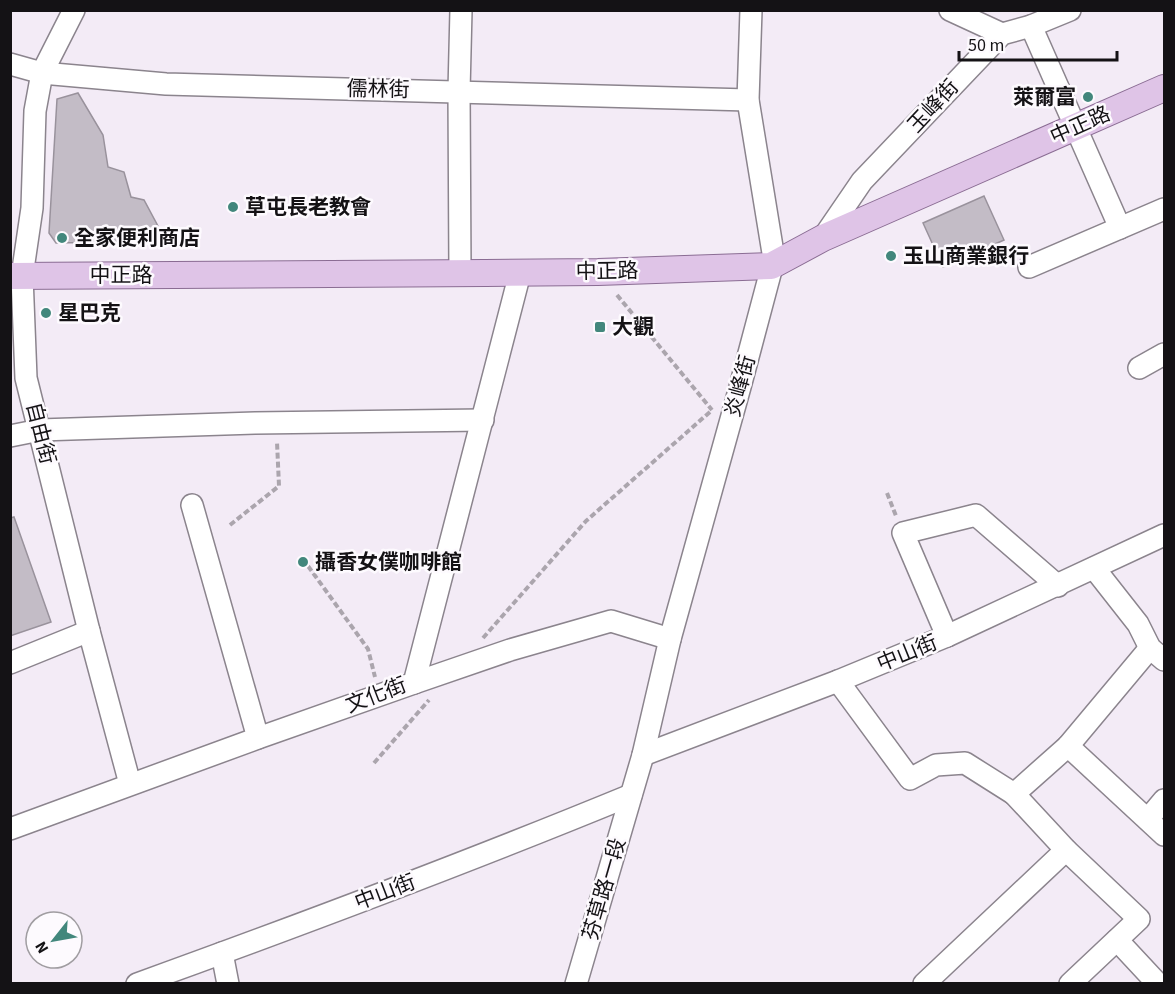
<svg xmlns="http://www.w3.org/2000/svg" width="1175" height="994" font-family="'Source Sans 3','Noto Sans TC',sans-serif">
<rect width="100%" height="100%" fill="#f3ebf6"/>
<!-- building -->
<g fill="#c3bcc6" stroke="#99929c" stroke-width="1.5">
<path d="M 78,93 L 103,135 L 108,167 L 124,172 L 131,197 L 144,200 L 166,241 L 56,243 L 49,233 L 57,99 Z"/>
<path d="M 984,196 L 1004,240 L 943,267 L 923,223 Z"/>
<path d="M 14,517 L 51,622 L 10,636 L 10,518 Z"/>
</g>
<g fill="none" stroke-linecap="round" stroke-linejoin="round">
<!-- minor casing -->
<g stroke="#8b848d" stroke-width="24">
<g id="minor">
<path d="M 74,10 L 42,73 L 35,111 L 32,208 L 22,276 L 26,378 L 89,631 L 130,784"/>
<path d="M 950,10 L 1002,34"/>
<path d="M 1031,26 L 1120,228"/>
<path d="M 10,64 L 42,73 L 166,84 L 748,100"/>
<path d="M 823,238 L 862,181 L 1002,34 L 1031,26 L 1070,10"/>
<path d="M 1029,267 L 1164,209"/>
<path d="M 460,273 L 459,91 L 461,10"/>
<path d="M 1139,368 L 1164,354"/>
<path d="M 10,436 L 40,430 L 255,423 L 483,420"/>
<path d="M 192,505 L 258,738"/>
<path d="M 1094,568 L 1138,624 L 1150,648 L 1164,660"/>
<path d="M 947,636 L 903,533 L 976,515 L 1058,586"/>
<path d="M 10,663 L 89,631"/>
<path d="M 838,681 L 910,779 L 936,765 L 965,763 L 1014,794 L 1068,746 L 1150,648"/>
<path d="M 414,683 L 510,650 L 611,621 L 670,639"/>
<path d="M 1068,746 L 1164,835"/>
<path d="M 643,755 L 838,681 L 947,636 L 1164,535"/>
<path d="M 1014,794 L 1066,850 L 1139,919 L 1070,984"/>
<path d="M 1148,819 L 1164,800"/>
<path d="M 10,829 L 258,738 L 414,683 L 520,273"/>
<path d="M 1117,940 L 1158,984"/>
<path d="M 222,953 L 228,984"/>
<path d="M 137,984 C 303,924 468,862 631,795"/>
<path d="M 576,984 L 643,755 L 670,639 L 740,387 L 774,259 L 748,100 L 751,10"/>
<path d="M 924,984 L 1066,850"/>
</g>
</g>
<!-- major casing -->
<g stroke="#8a6c93" stroke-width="28">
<path id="major" d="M 10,276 L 485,273 L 598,272 L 771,266 L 823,238 L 1164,88"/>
</g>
<!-- path -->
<g stroke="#aba5ad" stroke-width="4" stroke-dasharray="6 3" stroke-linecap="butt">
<path d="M 617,295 L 712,410"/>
<path d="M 887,493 L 896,516"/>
<path d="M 230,525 L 279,486 L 277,442"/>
<path d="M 308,566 L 368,649 L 375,677"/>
<path d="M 483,638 L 586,521 L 711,411"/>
<path d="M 374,763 L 429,700"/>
</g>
<!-- minor -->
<use href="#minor" stroke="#fff" stroke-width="21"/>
<!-- major -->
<use href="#major" stroke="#dfc4e7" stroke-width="26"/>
</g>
<!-- markers -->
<g fill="#42877c" stroke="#fdfafe" stroke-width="2">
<circle cx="1088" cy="97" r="6"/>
<circle cx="233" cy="207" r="6"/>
<circle cx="62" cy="238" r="6"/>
<circle cx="891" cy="256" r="6"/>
<circle cx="46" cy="313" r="6"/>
<rect x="594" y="321" width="12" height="12" rx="3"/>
<circle cx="303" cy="562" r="6"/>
</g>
<g text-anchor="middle" stroke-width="5" stroke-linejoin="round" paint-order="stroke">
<!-- street labels -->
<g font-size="21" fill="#141215" stroke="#fdfafe">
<text transform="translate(378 89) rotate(1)" y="7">儒林街</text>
<text transform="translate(933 106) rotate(-47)" y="7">玉峰街</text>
<text transform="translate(1080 125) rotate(-24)" y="7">中正路</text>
<text transform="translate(607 271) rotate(-1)" y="7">中正路</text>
<text x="121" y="282">中正路</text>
<text transform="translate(740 386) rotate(-75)" y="7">炎峰街</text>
<text transform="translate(41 433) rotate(76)" y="7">自由街</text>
<text transform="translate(907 653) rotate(-22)" y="7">中山街</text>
<text transform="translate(376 695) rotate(-21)" y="7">文化街</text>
<text transform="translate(604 889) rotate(-74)" y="7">芬草路一段</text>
<text transform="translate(385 892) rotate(-21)" y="7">中山街</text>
</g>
<!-- poi labels -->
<g font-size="21" font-weight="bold" fill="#141215" stroke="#fdfafe" text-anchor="start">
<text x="1076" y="104" text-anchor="end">萊爾富</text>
<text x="245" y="214">草屯長老教會</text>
<text x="74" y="245">全家便利商店</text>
<text x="903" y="263">玉山商業銀行</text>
<text x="58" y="320">星巴克</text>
<text x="612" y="334">大觀</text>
<text x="315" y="569">攝香女僕咖啡館</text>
</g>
</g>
<!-- border -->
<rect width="1175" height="994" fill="none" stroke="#141215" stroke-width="24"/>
<!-- north arrow -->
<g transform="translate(54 940) rotate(239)"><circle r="28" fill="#fdfafe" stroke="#a09da1" stroke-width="1.5"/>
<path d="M0-4.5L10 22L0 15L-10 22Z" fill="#42877c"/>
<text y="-9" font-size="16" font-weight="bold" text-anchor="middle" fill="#141215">N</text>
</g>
<!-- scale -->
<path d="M959 51v9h158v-9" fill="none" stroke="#141215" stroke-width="3"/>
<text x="968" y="51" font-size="18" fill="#141215" stroke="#fdfafe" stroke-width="4.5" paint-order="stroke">50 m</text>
</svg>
